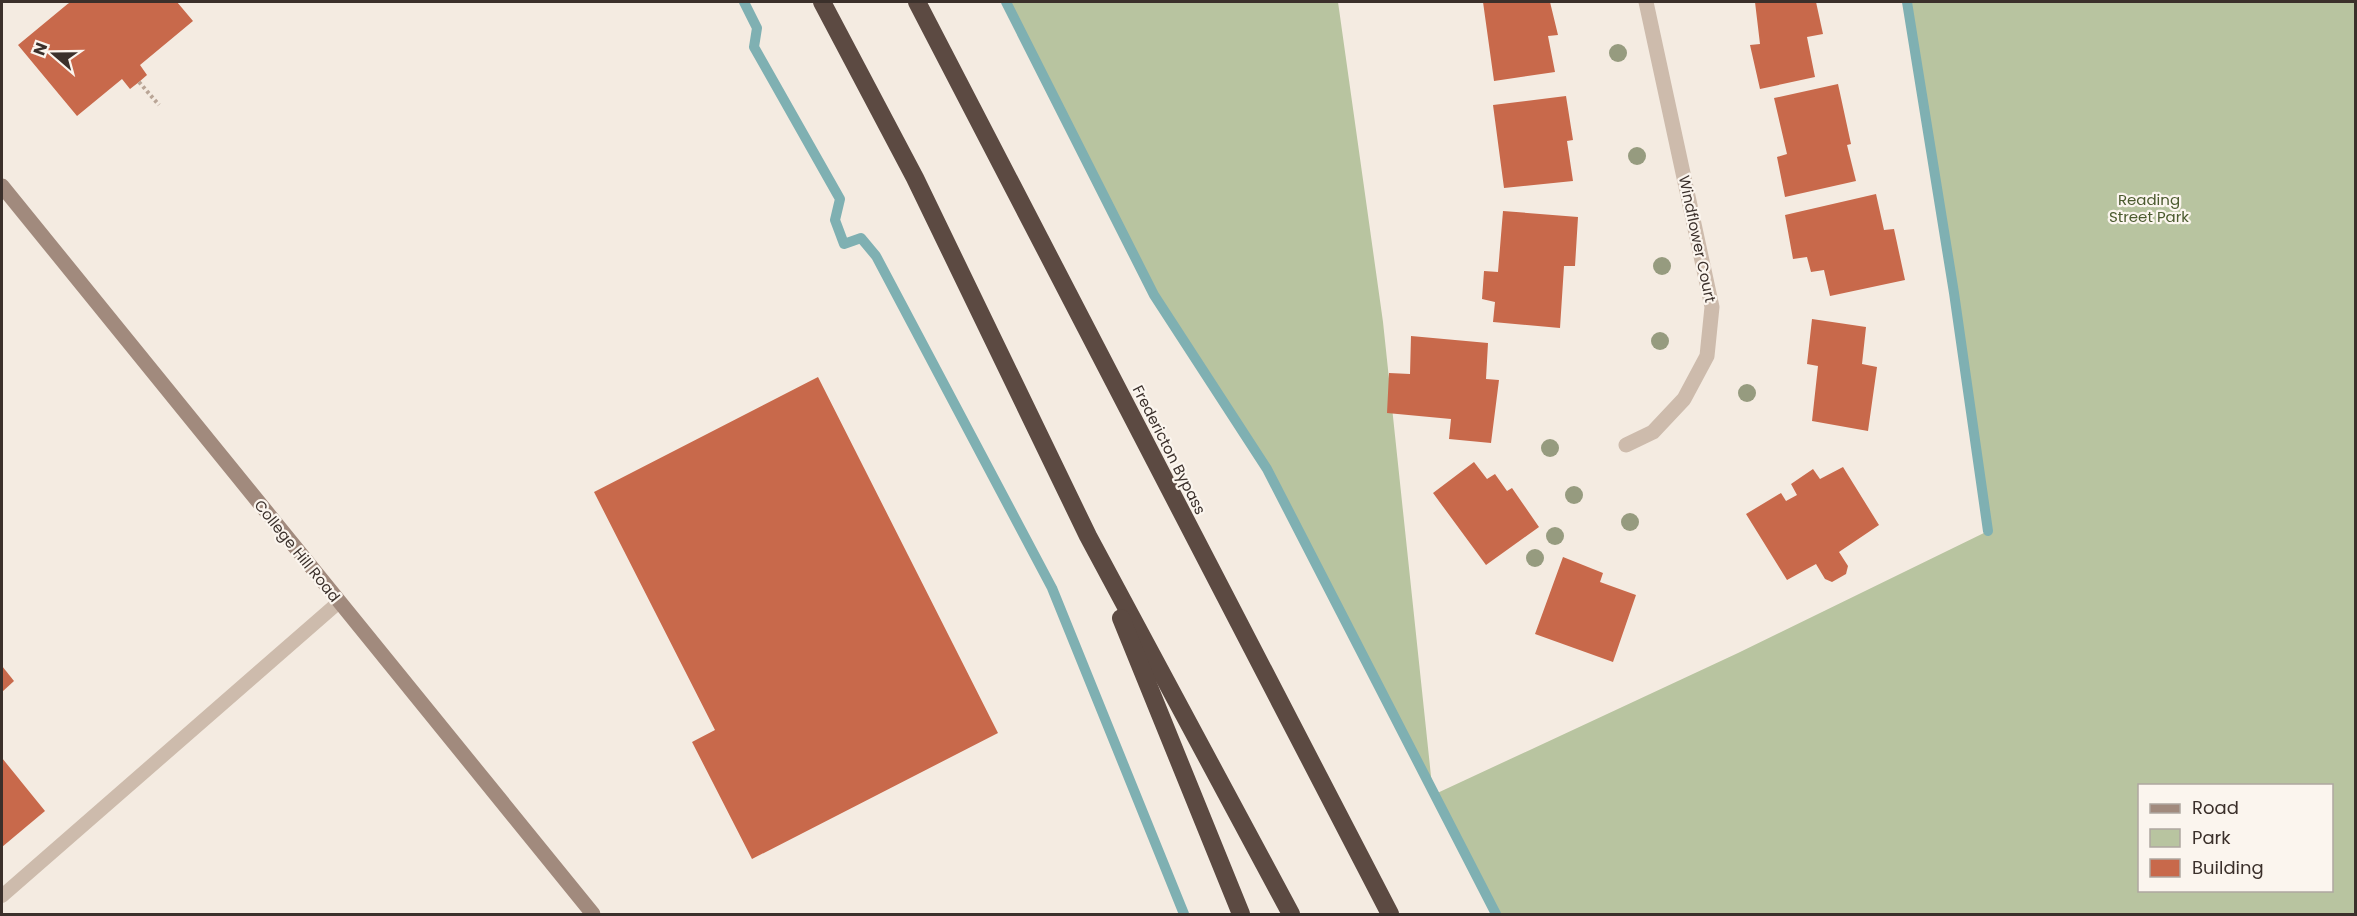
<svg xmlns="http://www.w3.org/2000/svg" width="2357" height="916" font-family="Poppins,sans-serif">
<rect width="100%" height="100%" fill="#f4ebe1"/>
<!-- green -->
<path fill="#b8c4a0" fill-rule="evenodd" d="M 1006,2 L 1338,2 L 1383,322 L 1433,795 L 1738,653 L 1988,531 L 1954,293 L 1907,2 L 2355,2 L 2355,914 L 1496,914 L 1267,469 L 1154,295 ZM 2140,786 L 2332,786 L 2332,890 L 2140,890 Z"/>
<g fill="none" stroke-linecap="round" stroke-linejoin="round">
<!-- stream -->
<g stroke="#7fb0b2" stroke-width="10">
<path d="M 744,2 L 757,28 L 754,47 L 840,199 L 835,220 L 844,244 L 861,238 L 876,256 L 1052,588 L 1184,914"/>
<path d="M 1006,2 L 1154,295 L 1267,469 L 1496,914"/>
<path d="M 1907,2 L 1954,293 L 1988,531"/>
</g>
</g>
<!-- building -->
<g fill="#c8694b">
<path d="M 70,2 L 177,2 L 193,21 L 140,65 L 147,75 L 139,82 L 130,89 L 122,79 L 77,116 L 18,45 Z"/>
<path d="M 1483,2 L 1550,2 L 1558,35 L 1548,36 L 1555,72 L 1494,81 Z"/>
<path d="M 1755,2 L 1816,2 L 1823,34 L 1807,37 L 1815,77 L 1760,89 L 1750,45 L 1760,44 Z"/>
<path d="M 1838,84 L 1851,144 L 1847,145 L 1856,181 L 1785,197 L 1777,157 L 1787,154 L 1774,98 Z"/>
<path d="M 1566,96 L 1573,140 L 1567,141 L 1573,181 L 1504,188 L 1493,105 Z"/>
<path d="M 1876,194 L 1884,230 L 1894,229 L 1905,280 L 1830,296 L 1824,270 L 1811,272 L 1807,257 L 1793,259 L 1785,215 Z"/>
<path d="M 1503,211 L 1578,217 L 1575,266 L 1564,266 L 1560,328 L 1493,322 L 1495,302 L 1482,299 L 1484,271 L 1498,272 Z"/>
<path d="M 1812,319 L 1866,327 L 1862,364 L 1877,367 L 1868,431 L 1812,421 L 1818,366 L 1807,364 Z"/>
<path d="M 1411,336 L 1488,343 L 1486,379 L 1499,380 L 1491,443 L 1449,439 L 1451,419 L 1387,413 L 1389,373 L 1410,374 Z"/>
<path d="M 818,377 L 998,733 L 752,859 L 692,742 L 715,730 L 594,492 Z"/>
<path d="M 1474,462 L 1487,479 L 1495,474 L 1507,491 L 1512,488 L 1539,527 L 1486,565 L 1433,493 Z"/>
<path d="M 1843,467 L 1879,525 L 1839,552 L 1848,566 L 1846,574 L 1832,582 L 1825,579 L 1816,564 L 1787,580 L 1746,514 L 1781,493 L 1786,501 L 1797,495 L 1791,484 L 1813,469 L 1820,479 Z"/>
<path d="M 1563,557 L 1603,573 L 1600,582 L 1636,595 L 1613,662 L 1535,634 Z"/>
<path d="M 2,666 L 14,681 L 2,692 Z"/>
<path d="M 2,758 L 45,811 L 2,847 Z"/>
</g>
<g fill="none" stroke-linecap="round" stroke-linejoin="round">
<!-- path -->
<g stroke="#b9a596" stroke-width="4" stroke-dasharray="3 3" stroke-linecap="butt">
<path d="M 68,2 L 69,2"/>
<path d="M 139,82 L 159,105"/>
</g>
<!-- lane -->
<path stroke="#cdbbac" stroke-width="14" d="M 2,896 L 339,602"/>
<!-- street -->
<path stroke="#cdbbac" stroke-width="15" d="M 1626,445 L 1653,432 L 1684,399 L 1707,356 L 1712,307 L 1646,2"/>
<!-- secondary -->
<path stroke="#a18a7d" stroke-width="15" d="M 2,186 L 593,914"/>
<!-- highway -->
<g stroke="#5c4a42" stroke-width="18">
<path d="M 822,2 L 915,178 L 1088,536 L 1291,914"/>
<path d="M 917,2 L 1390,914"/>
<path d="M 1121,618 L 1241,914"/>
</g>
</g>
<!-- trees -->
<g fill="#969b7f">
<circle cx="1618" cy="53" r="9"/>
<circle cx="1637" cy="156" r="9"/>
<circle cx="1662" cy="266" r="9"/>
<circle cx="1660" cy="341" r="9"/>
<circle cx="1747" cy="393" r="9"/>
<circle cx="1550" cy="448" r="9"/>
<circle cx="1574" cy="495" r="9"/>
<circle cx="1630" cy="522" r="9"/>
<circle cx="1555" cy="536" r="9"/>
<circle cx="1535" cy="558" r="9"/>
</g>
<g text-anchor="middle" stroke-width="4.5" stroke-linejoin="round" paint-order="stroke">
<!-- park labels -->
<g font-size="15" fill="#4a5a2e" stroke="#fbf5ee">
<text x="2149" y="205">Reading<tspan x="2149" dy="17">Street Park</tspan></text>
</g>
<!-- street labels -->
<g font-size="15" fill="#3b302b" stroke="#fbf5ee">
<text transform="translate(1697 239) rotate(78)" y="5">Windflower Court</text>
<text transform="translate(1169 450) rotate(63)" y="5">Fredericton Bypass</text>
<text transform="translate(297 551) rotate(51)" y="5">College Hill Road</text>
</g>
</g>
<!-- border -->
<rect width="2357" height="916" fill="none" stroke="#3b302b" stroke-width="6"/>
<!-- legend -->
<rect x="2138" y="784" width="195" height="108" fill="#fbf5ee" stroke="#aea6a0" stroke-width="1.5"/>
<rect x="2150" y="804" width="30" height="9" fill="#a18a7d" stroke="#aea6a0" stroke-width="1.5"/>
<text x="2192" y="814" font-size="18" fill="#3b302b">Road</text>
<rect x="2150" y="829" width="30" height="18" fill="#b8c4a0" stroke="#aea6a0" stroke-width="1.5"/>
<text x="2192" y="844" font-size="18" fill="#3b302b">Park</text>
<rect x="2150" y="859" width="30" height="18" fill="#c8694b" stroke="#aea6a0" stroke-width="1.5"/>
<text x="2192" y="874" font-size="18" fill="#3b302b">Building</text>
<!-- north arrow -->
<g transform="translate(54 54) rotate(290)" stroke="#fbf5ee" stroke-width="4.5" paint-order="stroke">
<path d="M0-4.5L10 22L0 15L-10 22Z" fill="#3b302b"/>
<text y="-9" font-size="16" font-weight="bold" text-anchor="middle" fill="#3b302b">N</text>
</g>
</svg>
